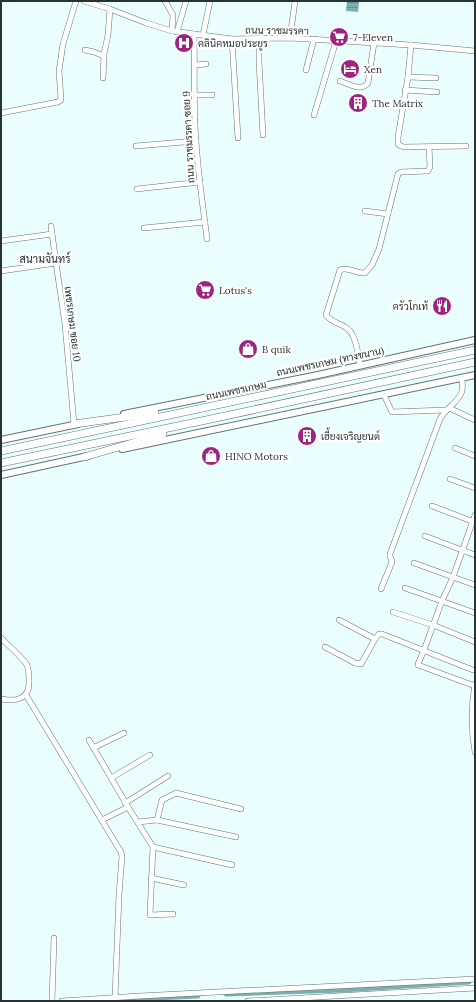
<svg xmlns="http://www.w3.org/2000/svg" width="476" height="1002" font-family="Lora,Sarabun,serif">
<defs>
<pattern id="water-rules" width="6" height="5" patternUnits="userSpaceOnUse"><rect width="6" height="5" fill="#7aafb0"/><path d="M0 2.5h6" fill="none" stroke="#648f90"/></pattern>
</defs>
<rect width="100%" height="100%" fill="#ebfeff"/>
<!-- water -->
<path fill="url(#water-rules)" d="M 347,1 L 359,1 L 358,12 L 346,11 Z"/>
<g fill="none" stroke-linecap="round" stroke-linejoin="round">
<!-- canal -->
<g stroke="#7aafb0" stroke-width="5">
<path d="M 226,994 L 342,990 L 469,982"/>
<path d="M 110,1000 L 198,996"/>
</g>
<!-- minor casing -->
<g stroke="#5f7475" stroke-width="6">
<g id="minor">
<path d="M 84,1 L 110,9 L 146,23 L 172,31 L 194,34 L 232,39 L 290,38 L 411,45 L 475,51"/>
<path d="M 165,1 L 173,15 L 172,31"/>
<path d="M 177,32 L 186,1"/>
<path d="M 194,34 C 195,70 193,106 196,141 C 198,174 203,206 207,239"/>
<path d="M 203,35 L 210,1"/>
<path d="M 259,38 L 259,62 L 263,135"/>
<path d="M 290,38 L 295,1"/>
<path d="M 232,39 L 238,138"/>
<path d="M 411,45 L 408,77 L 398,137 L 398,144 L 401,146 L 404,147 L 466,146"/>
<path d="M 85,50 L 94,52 L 104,56"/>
<path d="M 195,65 L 206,64"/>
<path d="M 306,70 L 314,39"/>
<path d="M 408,77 L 436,78"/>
<path d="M 103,78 L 104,54 L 108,35 L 110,9"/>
<path d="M 340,81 C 349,84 361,92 368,83 L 374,43"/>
<path d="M 405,90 L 437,92"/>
<path d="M 195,95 L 212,95"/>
<path d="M 1,113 L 58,102 L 61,100 L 59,71 L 63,44 L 76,1"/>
<path d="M 314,115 L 336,41"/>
<path d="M 136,146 L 196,141"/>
<path d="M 137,189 L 200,182"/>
<path d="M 365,211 L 388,214"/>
<path d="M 51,226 L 56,263 L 65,324 L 74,424"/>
<path d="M 144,228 L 205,222"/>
<path d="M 1,241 L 52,234"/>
<path d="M 1,271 L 56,263"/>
<path d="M 360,365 C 358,354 356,332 345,327 C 339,323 331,322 326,315 L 340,270 C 348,266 356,274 365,273 L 372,265 L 379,249 L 398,174 L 401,172 L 428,171 L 430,167 L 429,147"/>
<path d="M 384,395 L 392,412 L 446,410"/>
<path d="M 449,408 L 475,420"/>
<path d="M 455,448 L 475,456"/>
<path d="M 450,479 L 475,488"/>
<path d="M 432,506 L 474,522"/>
<path d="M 425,536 L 475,555"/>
<path d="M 414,563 L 475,585"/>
<path d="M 405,588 L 475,613"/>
<path d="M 381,589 L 392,562 L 391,558 L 390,557 L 390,554 L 440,419 C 445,409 460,401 462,391 C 463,387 462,382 462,378"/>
<path d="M 393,612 L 433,625 L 475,642"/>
<path d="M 339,620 L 375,639"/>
<path d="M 1,638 C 8,645 22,657 27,665 C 29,670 29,676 29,681 C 30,699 16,702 1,699"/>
<path d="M 325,647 L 355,663 L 361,664 L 375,639 L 379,634 L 382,634 L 473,670"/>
<path d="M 475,684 C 471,706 471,729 475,752"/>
<path d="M 475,686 L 418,665 L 418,664 L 424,650 L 442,601 L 453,577 L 475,515"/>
<path d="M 26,695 L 121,852 L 122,856 L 119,895 L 115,998"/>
<path d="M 89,740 L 128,807 L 102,820"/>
<path d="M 93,748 L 124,733"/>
<path d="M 111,778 L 150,755"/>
<path d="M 125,803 L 168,776"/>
<path d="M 128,807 L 153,847 L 150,915 L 173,914"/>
<path d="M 157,820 L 236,837"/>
<path d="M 138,822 L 157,820 L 162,800 L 176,793 L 241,809"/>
<path d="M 153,847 L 232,865"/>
<path d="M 151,878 L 184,885"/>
<path d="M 52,1001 L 54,938"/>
<path d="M 62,1001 L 140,996 L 475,979"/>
<path d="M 248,1001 L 475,988"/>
</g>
</g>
<!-- major casing -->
<g stroke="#5f7475" stroke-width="8">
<g id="major">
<path d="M 124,414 L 318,375 L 475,340"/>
<path d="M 1,440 L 78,424"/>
<path d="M 122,449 L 475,375"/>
<path d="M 1,475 L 88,456"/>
</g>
</g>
<!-- highway casing -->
<g stroke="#5f7475" stroke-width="8">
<g id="highway">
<path d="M 74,424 L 155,413"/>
<path d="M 1,451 L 475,350"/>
<path d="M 84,457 L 163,434"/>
<path d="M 1,463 L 211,419 L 475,362"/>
</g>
</g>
<!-- minor -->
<use href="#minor" stroke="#fff" stroke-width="5"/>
<!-- major -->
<use href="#major" stroke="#fff" stroke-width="6"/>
<!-- highway -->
<use href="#highway" stroke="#fff" stroke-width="7"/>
</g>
<!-- icons -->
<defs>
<g id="supermarket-disc" transform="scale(1)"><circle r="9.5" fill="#9c257e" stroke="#fff"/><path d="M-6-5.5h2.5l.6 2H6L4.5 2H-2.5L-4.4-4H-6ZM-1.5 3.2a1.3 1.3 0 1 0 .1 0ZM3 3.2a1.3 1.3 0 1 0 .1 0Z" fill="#fff"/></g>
<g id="hospital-disc" transform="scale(1)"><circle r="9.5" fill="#9c257e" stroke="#fff"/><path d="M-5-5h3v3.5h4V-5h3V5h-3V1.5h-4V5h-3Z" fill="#fff"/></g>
<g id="hotel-disc" transform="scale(1)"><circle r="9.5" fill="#9c257e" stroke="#fff"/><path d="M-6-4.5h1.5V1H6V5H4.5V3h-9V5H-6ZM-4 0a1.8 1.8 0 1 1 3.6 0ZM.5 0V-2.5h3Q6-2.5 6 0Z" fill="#fff"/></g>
<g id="building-disc" transform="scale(1)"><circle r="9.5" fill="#9c257e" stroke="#fff"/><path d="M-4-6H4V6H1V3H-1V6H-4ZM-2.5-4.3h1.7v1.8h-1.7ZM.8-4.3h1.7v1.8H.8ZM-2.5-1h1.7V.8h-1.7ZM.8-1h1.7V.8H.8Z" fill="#fff"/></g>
<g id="restaurant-disc" transform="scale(1)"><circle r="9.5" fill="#9c257e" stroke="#fff"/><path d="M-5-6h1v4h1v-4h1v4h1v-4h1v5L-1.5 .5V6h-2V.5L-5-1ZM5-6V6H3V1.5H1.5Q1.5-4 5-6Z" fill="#fff"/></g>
<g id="shop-disc" transform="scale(1)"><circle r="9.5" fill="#9c257e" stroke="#fff"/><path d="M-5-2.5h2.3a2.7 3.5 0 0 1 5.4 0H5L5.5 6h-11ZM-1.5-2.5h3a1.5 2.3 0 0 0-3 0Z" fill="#fff"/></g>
</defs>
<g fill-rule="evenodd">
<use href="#supermarket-disc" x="339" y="37"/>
<use href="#hospital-disc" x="184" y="43"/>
<use href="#hotel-disc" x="350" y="69"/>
<use href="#building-disc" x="358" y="103"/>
<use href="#supermarket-disc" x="205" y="290"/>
<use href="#restaurant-disc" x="442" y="306"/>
<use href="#shop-disc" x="248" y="349"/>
<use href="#building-disc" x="307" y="436"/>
<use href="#shop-disc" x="211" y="456"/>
</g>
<g text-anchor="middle" stroke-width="4" stroke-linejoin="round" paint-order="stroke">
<!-- street labels -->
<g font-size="10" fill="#293233" stroke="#fff">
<text transform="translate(277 30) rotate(1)" y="4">ถนน ราชมรรคา</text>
<text transform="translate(188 137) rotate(-93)" y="4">ถนน ราชมรรคา ซอย 9</text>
<text transform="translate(73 324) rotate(83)" y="4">เพชรเกษม ซอย 10</text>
<text transform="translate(330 361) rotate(-12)" y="4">ถนนเพชรเกษม (ทางขนาน)</text>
<text transform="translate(236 390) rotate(-12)" y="4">ถนนเพชรเกษม</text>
</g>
<!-- poi labels -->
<g font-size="10" fill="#293233" stroke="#fff" text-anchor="start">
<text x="353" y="41">7-Eleven</text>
<text x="198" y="47">คลินิคหมอประยูร</text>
<text x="364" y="73">Xen</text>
<text x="372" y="107">The Matrix</text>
<text x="219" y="294">Lotus's</text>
<text x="428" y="310" text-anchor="end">ครัวโกเท้</text>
<text x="262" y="353">B quik</text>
<text x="321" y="440">เฮี้ยงเจริญยนต์</text>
<text x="225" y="460">HINO Motors</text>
</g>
<!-- neighbourhood labels -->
<g font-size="11" fill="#293233" stroke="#fff">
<text x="45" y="263">สนามจันทร์</text>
</g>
</g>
<!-- border -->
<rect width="476" height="1002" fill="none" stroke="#293233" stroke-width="4"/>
</svg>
